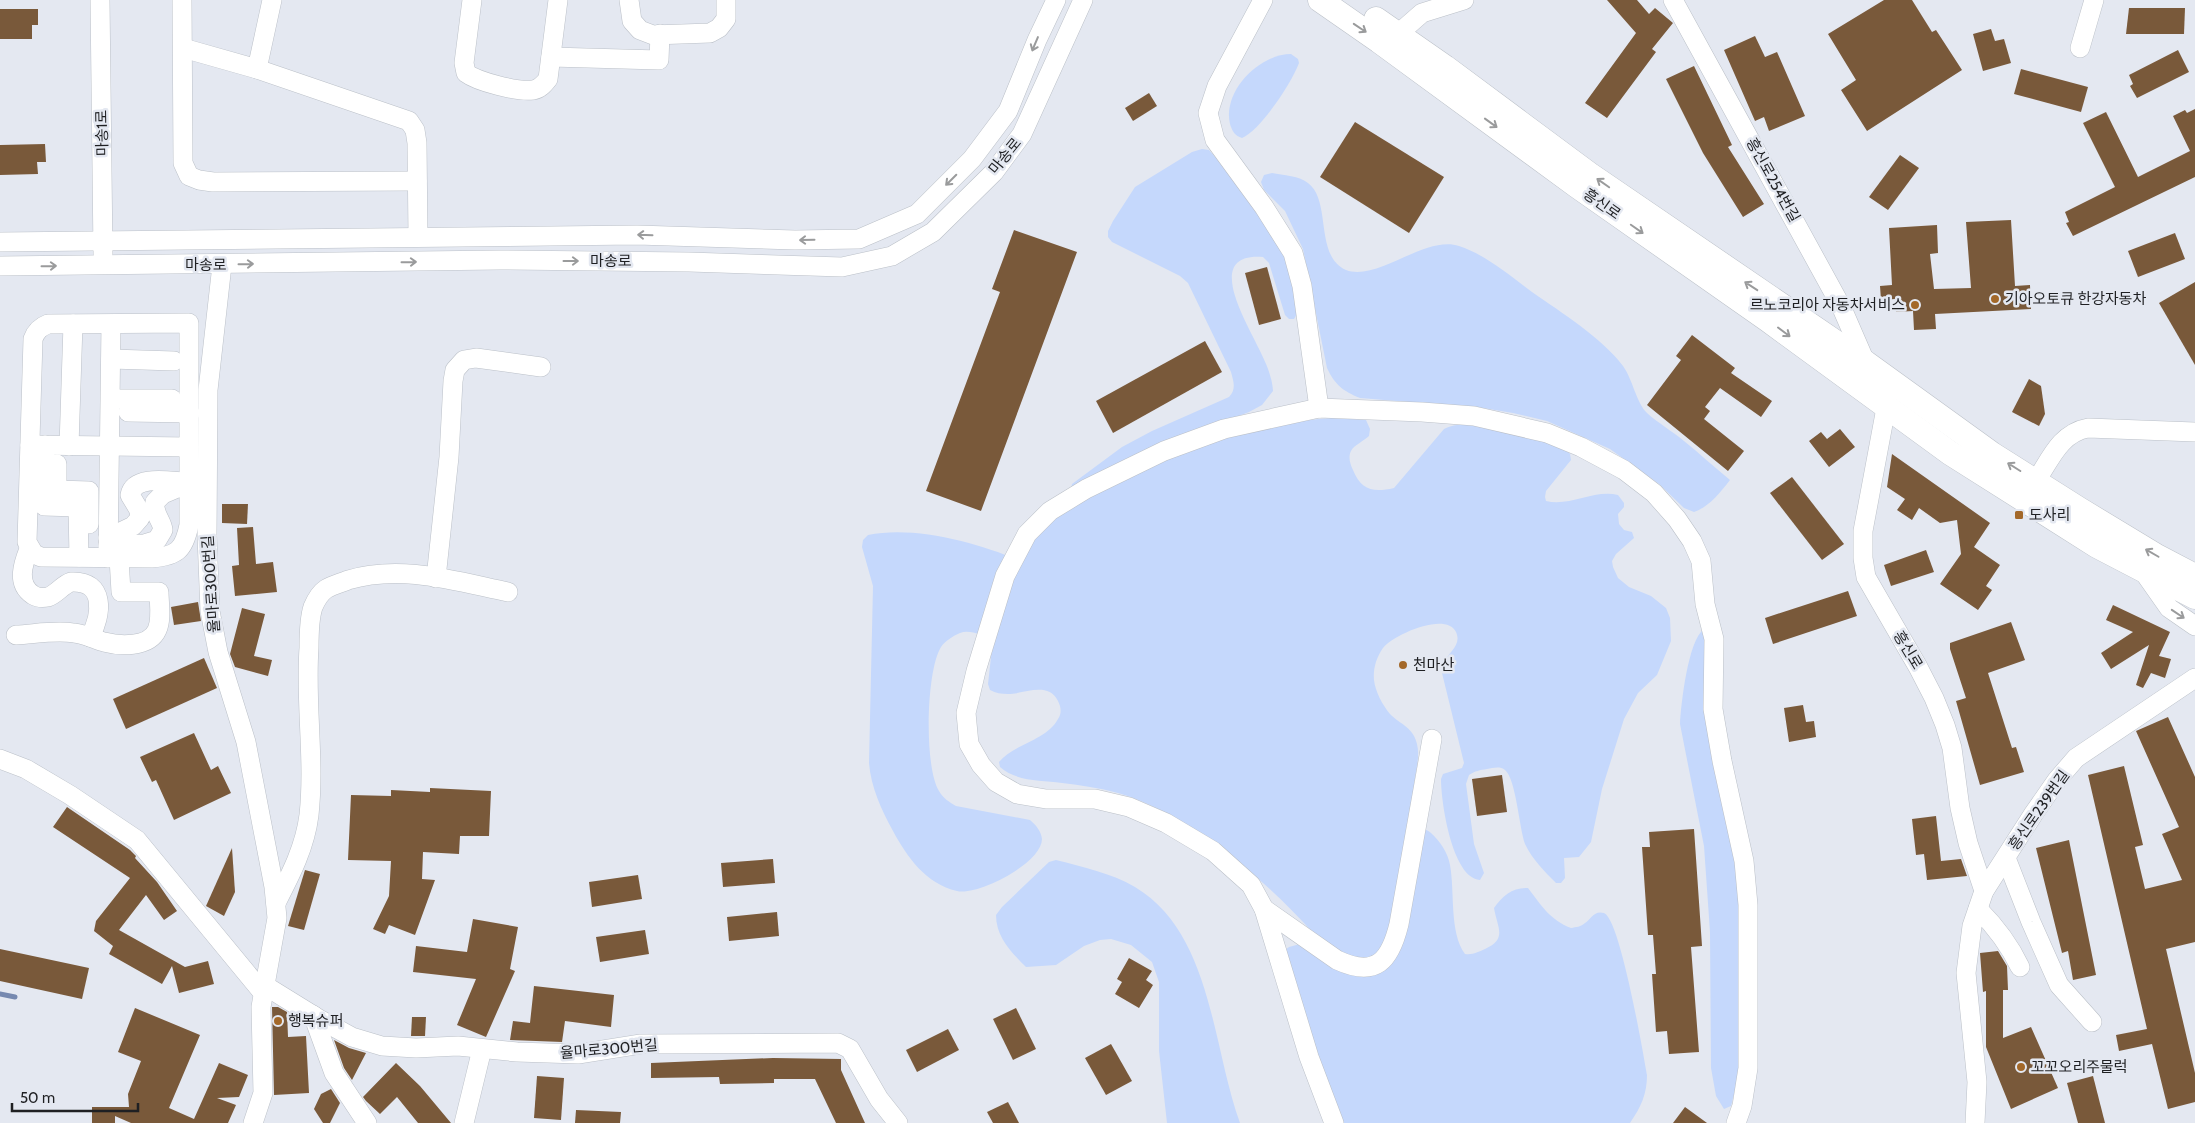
<svg xmlns="http://www.w3.org/2000/svg" width="2195" height="1123" font-family="Cabin,'Noto Sans KR',sans-serif">
<rect width="100%" height="100%" fill="#e4e8f1"/>
<!-- green -->
<g fill="#c5d8fc">
<path d="M 1291,54 L 1298,59 L 1299,63 C 1292,82 1261,130 1242,138 C 1235,136 1232,131 1230,124 C 1222,91 1260,54 1291,54 Z"/>
<path d="M 1202,149 L 1209,150 L 1216,158 L 1265,223 L 1285,256 L 1296,301 L 1297,314 L 1294,319 L 1289,319 L 1285,315 L 1269,263 L 1263,257 C 1203,252 1246,321 1258,347 C 1265,361 1272,375 1273,391 L 1262,405 L 1249,412 L 1170,442 L 1071,489 L 1072,484 L 1122,447 L 1152,431 L 1229,397 C 1236,389 1234,383 1231,372 L 1188,283 L 1180,276 L 1112,242 L 1108,237 L 1108,231 L 1113,221 L 1135,187 L 1192,152 Z"/>
<path d="M 1272,173 C 1283,175 1300,176 1308,183 C 1332,201 1314,256 1346,270 C 1377,282 1425,235 1459,246 C 1486,255 1509,275 1532,292 C 1562,313 1601,337 1623,366 C 1633,380 1636,402 1647,413 C 1658,423 1672,431 1684,441 C 1699,453 1714,467 1730,480 C 1719,494 1710,506 1694,512 L 1684,508 L 1659,484 L 1610,449 L 1547,421 L 1513,413 L 1483,408 L 1360,398 C 1343,391 1335,385 1327,368 L 1303,249 L 1285,211 L 1264,190 L 1261,182 L 1264,175 Z"/>
<path d="M 1332,418 L 1366,420 L 1370,429 L 1369,436 C 1364,441 1354,445 1351,451 C 1348,457 1350,464 1353,470 C 1361,490 1373,493 1394,488 L 1444,429 C 1470,414 1540,440 1567,450 L 1570,454 L 1571,460 L 1546,491 L 1545,497 L 1546,501 C 1570,507 1594,489 1618,495 L 1624,503 L 1624,507 L 1618,514 L 1619,524 L 1624,530 L 1632,532 L 1634,538 L 1616,554 L 1612,561 L 1613,567 L 1618,578 L 1629,587 L 1651,596 L 1666,608 L 1670,618 L 1671,641 L 1657,675 L 1638,693 L 1624,719 L 1602,789 L 1591,842 L 1579,857 L 1564,858 L 1565,878 L 1561,883 L 1556,883 C 1545,872 1532,859 1525,844 C 1519,827 1516,779 1505,770 C 1500,766 1493,768 1487,769 C 1480,770 1475,771 1469,775 L 1466,784 L 1474,844 L 1484,873 L 1480,880 C 1452,878 1441,802 1441,779 L 1443,774 L 1462,768 L 1464,763 L 1442,673 C 1442,669 1443,665 1444,662 C 1449,652 1462,645 1456,632 C 1446,611 1393,635 1383,648 C 1376,658 1373,669 1374,680 C 1375,691 1383,706 1390,714 C 1401,725 1413,727 1417,744 C 1421,760 1413,777 1414,793 C 1415,798 1419,823 1422,826 C 1424,829 1429,831 1431,833 C 1440,841 1448,853 1450,865 C 1455,892 1449,932 1465,954 C 1473,955 1478,952 1485,949 C 1508,939 1497,927 1494,908 C 1502,896 1513,887 1528,888 C 1541,905 1550,920 1571,928 C 1576,927 1581,927 1585,923 C 1591,919 1594,910 1604,913 C 1620,919 1643,1052 1647,1075 C 1647,1094 1641,1107 1630,1123 L 1339,1123 L 1285,950 L 1289,947 L 1300,944 L 1314,934 C 1266,880 1188,813 1118,793 C 1099,788 1081,785 1062,783 C 1041,780 1017,782 1000,767 L 999,762 C 1015,743 1046,741 1058,719 C 1062,713 1061,707 1058,701 C 1048,681 1024,694 1008,694 C 1001,694 996,693 990,690 L 988,684 L 993,639 C 983,636 970,629 960,633 C 953,636 945,641 941,647 C 926,671 924,767 939,791 C 943,798 949,802 956,806 L 1030,820 C 1036,825 1041,831 1042,839 C 1042,863 978,896 957,891 C 926,884 907,857 893,831 C 881,809 871,787 869,763 L 873,586 L 862,547 L 863,540 L 868,535 C 914,525 979,543 1021,561 C 1030,547 1038,533 1051,522 C 1069,506 1091,496 1112,485 C 1181,450 1255,423 1332,418 Z"/>
<path d="M 1704,629 L 1740,871 L 1740,1071 L 1731,1106 L 1724,1109 L 1716,1096 L 1711,1068 L 1710,932 L 1704,846 L 1680,724 C 1681,705 1688,640 1704,629 Z"/>
<path d="M 1056,860 C 1083,867 1111,873 1135,887 C 1212,933 1212,1046 1240,1123 L 1167,1123 L 1159,1051 L 1159,982 L 1152,962 L 1131,945 L 1111,939 L 1100,940 L 1084,946 L 1056,965 L 1026,967 C 1011,952 996,937 996,915 L 1002,907 L 1049,862 Z"/>
</g>
<g fill="none" stroke-linecap="round" stroke-linejoin="round">
<!-- stream -->
<path stroke="#7689b0" stroke-width="5" d="M 0,994 L 15,997"/>
</g>
<!-- building -->
<g fill="#79593a">
<path d="M 1607,0 L 1637,0 L 1649,14 L 1655,8 L 1673,23 L 1652,49 L 1656,52 L 1607,118 L 1585,103 L 1636,33 Z"/>
<path d="M 1884,0 L 1912,0 L 1932,32 L 1936,30 L 1962,70 L 1867,131 L 1841,90 L 1856,80 L 1828,34 Z"/>
<path d="M 2129,8 L 2185,8 L 2184,34 L 2126,34 Z"/>
<path d="M 0,9 L 38,9 L 38,25 L 32,25 L 32,39 L 0,39 Z"/>
<path d="M 1991,29 L 1995,41 L 2004,39 L 2011,63 L 1983,71 L 1973,34 Z"/>
<path d="M 1755,36 L 1765,57 L 1777,52 L 1805,116 L 1769,131 L 1764,117 L 1755,121 L 1724,50 Z"/>
<path d="M 2178,50 L 2189,72 L 2137,98 L 2130,86 L 2133,84 L 2129,75 Z"/>
<path d="M 1694,66 L 1732,145 L 1728,147 L 1764,204 L 1743,217 L 1703,153 L 1666,79 Z"/>
<path d="M 2021,69 L 2088,87 L 2081,112 L 2014,94 Z"/>
<path d="M 1149,93 L 1157,106 L 1133,121 L 1125,108 Z"/>
<path d="M 2195,109 L 2195,177 L 2073,236 L 2066,223 L 2069,222 L 2065,212 L 2115,187 L 2083,123 L 2106,112 L 2138,177 L 2190,151 L 2173,116 L 2185,110 L 2187,113 Z"/>
<path d="M 1355,122 L 1444,177 L 1409,233 L 1320,177 Z"/>
<path d="M 45,144 L 46,162 L 37,162 L 38,174 L 0,175 L 0,145 Z"/>
<path d="M 1900,155 L 1919,168 L 1888,210 L 1869,197 Z"/>
<path d="M 2011,220 L 2015,286 L 2030,285 L 2031,309 L 1935,314 L 1936,329 L 1914,330 L 1913,311 L 1896,312 L 1895,299 L 1881,300 L 1880,286 L 1892,285 L 1889,228 L 1937,225 L 1938,253 L 1930,254 L 1934,289 L 1971,288 L 1966,222 Z"/>
<path d="M 1014,230 L 1077,252 L 981,511 L 926,491 L 1000,292 L 992,289 Z"/>
<path d="M 2175,233 L 2185,259 L 2138,277 L 2128,251 Z"/>
<path d="M 1267,267 L 1281,319 L 1259,325 L 1245,273 Z"/>
<path d="M 2195,282 L 2195,365 L 2159,303 Z"/>
<path d="M 1692,335 L 1735,368 L 1731,373 L 1772,401 L 1761,417 L 1720,388 L 1705,407 L 1710,411 L 1704,419 L 1744,451 L 1728,471 L 1647,405 L 1681,360 L 1676,356 Z"/>
<path d="M 1205,341 L 1222,372 L 1113,433 L 1096,401 Z"/>
<path d="M 2029,379 L 2041,386 L 2045,414 L 2039,426 L 2012,412 Z"/>
<path d="M 1840,429 L 1855,447 L 1829,467 L 1809,441 L 1821,432 L 1827,439 Z"/>
<path d="M 1892,454 L 1990,523 L 1974,547 L 2000,565 L 1986,586 L 1992,590 L 1978,610 L 1940,584 L 1961,554 L 1957,520 L 1940,523 L 1919,508 L 1912,520 L 1897,510 L 1905,499 L 1887,487 Z"/>
<path d="M 1792,477 L 1844,544 L 1822,560 L 1770,493 Z"/>
<path d="M 222,504 L 248,504 L 247,524 L 222,523 Z"/>
<path d="M 253,527 L 256,564 L 273,562 L 277,592 L 235,596 L 232,566 L 239,565 L 237,528 Z"/>
<path d="M 1926,550 L 1934,572 L 1891,586 L 1884,565 Z"/>
<path d="M 1848,591 L 1857,616 L 1773,644 L 1765,618 Z"/>
<path d="M 198,602 L 201,621 L 174,625 L 171,607 Z"/>
<path d="M 2113,605 L 2170,632 L 2159,656 L 2171,659 L 2165,678 L 2151,673 L 2143,688 L 2136,685 L 2149,645 L 2111,669 L 2101,653 L 2133,632 L 2106,620 Z"/>
<path d="M 242,608 L 265,614 L 254,656 L 272,660 L 268,676 L 235,667 L 230,654 Z"/>
<path d="M 2011,622 L 2025,660 L 1988,673 L 2012,748 L 2016,747 L 2024,772 L 1980,785 L 1956,701 L 1966,698 L 1950,649 L 1950,643 Z"/>
<path d="M 204,658 L 217,688 L 126,729 L 113,699 Z"/>
<path d="M 1803,705 L 1806,722 L 1814,721 L 1816,737 L 1789,742 L 1784,708 Z"/>
<path d="M 2168,717 L 2195,777 L 2195,942 L 2166,949 L 2195,1073 L 2195,1102 L 2168,1109 L 2152,1044 L 2119,1051 L 2116,1035 L 2147,1029 L 2088,775 L 2124,766 L 2143,845 L 2135,847 L 2145,889 L 2182,880 L 2162,834 L 2179,827 L 2136,731 Z"/>
<path d="M 194,733 L 211,770 L 218,766 L 231,793 L 174,820 L 156,780 L 152,782 L 140,757 Z"/>
<path d="M 1502,775 L 1507,812 L 1477,816 L 1472,779 Z"/>
<path d="M 430,788 L 491,791 L 489,836 L 460,836 L 459,854 L 423,852 L 422,879 L 435,880 L 415,935 L 389,925 L 385,934 L 373,929 L 389,896 L 391,861 L 348,860 L 351,795 L 391,796 L 391,790 L 430,792 Z"/>
<path d="M 67,807 L 130,850 L 136,856 L 135,858 L 157,882 L 177,911 L 164,920 L 146,895 L 119,930 L 185,967 L 208,961 L 214,984 L 179,993 L 172,966 L 162,984 L 109,954 L 113,946 L 94,931 L 96,921 L 130,878 L 53,827 Z"/>
<path d="M 1936,816 L 1941,861 L 1961,859 L 1967,876 L 1927,880 L 1924,854 L 1916,855 L 1912,819 Z"/>
<path d="M 1694,829 L 1702,946 L 1691,947 L 1699,1052 L 1669,1054 L 1667,1031 L 1656,1032 L 1652,974 L 1656,974 L 1653,935 L 1648,935 L 1642,847 L 1650,847 L 1649,832 Z"/>
<path d="M 2069,840 L 2096,975 L 2073,980 L 2068,951 L 2062,953 L 2036,848 Z"/>
<path d="M 232,848 L 235,892 L 224,916 L 206,906 Z"/>
<path d="M 773,859 L 775,883 L 723,887 L 721,863 Z"/>
<path d="M 305,870 L 320,874 L 304,930 L 288,926 Z"/>
<path d="M 638,875 L 642,899 L 592,907 L 589,882 Z"/>
<path d="M 777,912 L 779,936 L 729,941 L 727,917 Z"/>
<path d="M 473,919 L 518,927 L 510,969 L 515,971 L 486,1037 L 457,1025 L 476,979 L 413,972 L 416,946 L 467,952 Z"/>
<path d="M 645,930 L 649,954 L 600,962 L 596,937 Z"/>
<path d="M 0,949 L 89,968 L 82,999 L 0,981 Z"/>
<path d="M 1998,951 L 2007,966 L 2008,990 L 2003,990 L 2003,1038 L 2031,1027 L 2058,1088 L 2011,1109 L 1986,1047 L 1986,991 L 1983,992 L 1980,953 Z"/>
<path d="M 1129,958 L 1152,971 L 1146,980 L 1153,985 L 1139,1008 L 1115,994 L 1122,982 L 1117,979 Z"/>
<path d="M 534,986 L 614,995 L 611,1027 L 565,1021 L 562,1042 L 510,1040 L 513,1021 L 530,1023 Z"/>
<path d="M 272,1007 L 278,1007 L 287,1012 L 288,1037 L 306,1036 L 309,1093 L 274,1095 Z"/>
<path d="M 135,1008 L 200,1035 L 169,1108 L 194,1119 L 219,1063 L 248,1075 L 239,1097 L 217,1098 L 236,1105 L 228,1123 L 131,1123 L 115,1116 L 115,1123 L 92,1123 L 92,1107 L 129,1107 L 128,1094 L 141,1061 L 118,1052 Z"/>
<path d="M 1016,1008 L 1036,1049 L 1013,1060 L 993,1019 Z"/>
<path d="M 412,1017 L 426,1017 L 425,1036 L 411,1036 Z"/>
<path d="M 948,1029 L 959,1050 L 917,1072 L 906,1050 Z"/>
<path d="M 334,1040 L 349,1048 L 366,1053 L 352,1080 L 344,1068 Z"/>
<path d="M 1111,1044 L 1132,1081 L 1106,1095 L 1085,1058 Z"/>
<path d="M 773,1058 L 841,1059 L 841,1070 L 865,1123 L 836,1123 L 815,1079 L 774,1079 L 774,1083 L 720,1084 L 719,1077 L 651,1078 L 651,1063 Z"/>
<path d="M 396,1063 L 420,1086 L 451,1123 L 418,1123 L 397,1097 L 380,1114 L 366,1101 L 363,1097 Z"/>
<path d="M 537,1076 L 564,1078 L 561,1120 L 534,1118 Z"/>
<path d="M 2093,1076 L 2105,1123 L 2078,1123 L 2067,1083 Z"/>
<path d="M 331,1089 L 340,1103 L 330,1123 L 323,1123 L 314,1109 L 321,1094 Z"/>
<path d="M 1008,1102 L 1019,1123 L 993,1123 L 987,1112 Z"/>
<path d="M 1685,1107 L 1707,1123 L 1673,1123 Z"/>
<path d="M 576,1110 L 621,1112 L 620,1123 L 575,1123 Z"/>
</g>
<g fill="none" stroke-linecap="round" stroke-linejoin="round">
<!-- minor casing -->
<g stroke="#bbc0c8" stroke-width="20">
<g id="minor">
<path d="M 100,0 L 103,254"/>
<path d="M 182,0 L 183,163 L 189,176 L 199,180 L 213,182 L 417,181"/>
<path d="M 472,0 L 464,63 L 466,73 C 478,82 518,92 533,90 C 540,89 544,84 548,79 L 558,0"/>
<path d="M 629,0 L 632,21 L 640,30 L 653,35 L 710,33 L 719,28 L 726,19 L 726,0"/>
<path d="M 1263,0 L 1217,86 L 1208,113 L 1215,140 L 1264,207 L 1293,253 L 1302,286 L 1319,408"/>
<path d="M 1673,0 L 1841,306 L 1867,366"/>
<path d="M 1398,34 L 1422,13 L 1464,0"/>
<path d="M 183,48 L 257,69 L 409,121 L 415,130 L 417,143 L 418,237"/>
<path d="M 2080,48 L 2094,0"/>
<path d="M 551,57 L 659,60 L 660,34"/>
<path d="M 257,69 L 272,0"/>
<path d="M 0,242 L 637,235 L 795,240 L 859,239 L 917,214 L 972,159 L 1008,111 L 1037,40 L 1056,0"/>
<path d="M 222,265 L 208,390 L 207,536 L 210,611 L 218,652 L 246,742 L 274,887 L 277,918 L 261,1007 L 263,1093 L 253,1123"/>
<path d="M 0,266 L 500,260 L 689,262 L 842,267 L 892,256 L 933,232 L 994,172 L 1022,134 L 1083,0"/>
<path d="M 189,323 L 189,525 C 184,550 177,556 152,558 L 41,557 L 34,554 L 27,542 L 33,339 C 36,331 40,327 48,324 Z"/>
<path d="M 111,359 L 174,361"/>
<path d="M 1881,396 L 1886,408 L 1863,531 L 1863,558 L 1866,577 L 1918,667 L 1934,698 L 1945,725 L 1952,748 L 1960,808 L 1968,843 L 1984,891"/>
<path d="M 111,399 L 172,399"/>
<path d="M 128,412 L 190,413"/>
<path d="M 30,445 L 189,447"/>
<path d="M 45,445 L 44,506 L 78,507 L 79,557"/>
<path d="M 69,446 L 73,324"/>
<path d="M 57,464 L 57,490 L 89,491 L 89,524"/>
<path d="M 2036,481 C 2050,460 2060,433 2088,428 L 2195,432"/>
<path d="M 108,538 L 133,526 L 140,518 L 139,510 L 130,495 C 134,475 168,481 183,482"/>
<path d="M 108,546 L 144,544 L 157,540 L 163,530 C 162,520 153,514 155,502 L 163,494 L 189,483"/>
<path d="M 29,549 C 23,564 16,584 33,595 C 38,598 43,598 48,597 C 57,594 62,585 71,582 C 106,580 102,615 90,637"/>
<path d="M 108,558 L 111,324"/>
<path d="M 2143,571 L 2169,608 L 2195,626"/>
<path d="M 436,578 L 449,457 L 453,381 L 455,370 L 464,360 L 476,358 L 541,367"/>
<path d="M 16,635 C 35,634 56,630 74,633 C 85,634 94,639 104,642 C 119,646 149,648 157,630 C 162,619 159,603 159,592 L 121,592 L 119,558"/>
<path d="M 0,759 L 26,769 L 70,795 L 137,840 L 263,993"/>
<path d="M 2006,858 L 2031,922 L 2059,985 L 2092,1022"/>
<path d="M 276,903 C 291,874 305,847 309,815 C 315,759 305,703 309,648 C 309,635 309,619 313,607 C 316,600 320,593 326,589 C 332,585 341,583 348,580 C 401,564 455,581 508,592"/>
<path d="M 1264,909 L 1337,960 C 1376,978 1390,961 1399,924 L 1432,739"/>
<path d="M 1978,909 C 1996,927 2009,944 2020,967"/>
<path d="M 264,985 L 319,1019 L 352,1037 L 382,1046 L 416,1048 L 458,1046 L 517,1052 L 578,1054 L 641,1044 L 838,1043 L 850,1049 L 879,1099 L 898,1123"/>
<path d="M 313,1015 L 334,1073 L 367,1123"/>
<path d="M 464,1123 L 482,1049"/>
<path d="M 1334,1123 L 1309,1057 L 1264,909 L 1251,885 L 1213,851 L 1166,823 L 1129,807 L 1095,799 L 1046,799 L 1017,794 L 996,782 L 981,765 L 969,744 L 966,713 L 976,671 L 1005,576 L 1027,534 L 1050,511 L 1086,489 L 1164,451 L 1224,429 L 1319,408 L 1422,412 L 1474,416 L 1547,433 L 1581,447 L 1624,470 L 1654,493 L 1677,519 L 1692,541 L 1701,561 L 1705,604 L 1714,639 L 1713,709 L 1722,761 L 1744,861 L 1748,905 L 1748,1068 L 1742,1106 L 1736,1123"/>
<path d="M 1975,1123 L 1977,1082 L 1966,973 L 1972,926 L 1984,891 L 2034,813 L 2057,780 L 2076,758 L 2195,678"/>
</g>
</g>
<!-- major casing -->
<g stroke="#bbc0c8" stroke-width="25">
<g id="major">
<path d="M 1320,0 L 1379,41 L 1577,186 L 1768,320 L 1950,453 L 2097,546 L 2195,597"/>
<path d="M 1376,19 L 1445,67 L 1589,174 L 1866,363 L 1992,454 L 2079,509 L 2155,555 L 2195,576"/>
</g>
</g>
<!-- minor -->
<use href="#minor" stroke="#fff" stroke-width="19"/>
<!-- major -->
<use href="#major" stroke="#fff" stroke-width="24"/>
</g>
<!-- one-way arrows -->
<defs><path id="oneway-shaft" d="M-6 0H5M1.5-3L5.5 0L1.5 3" fill="none" stroke-width="1.6" stroke-linecap="round" stroke-linejoin="round" transform="scale(1.25)"/></defs>
<g stroke="#9a9b9c">
<use href="#oneway-shaft" transform="translate(1360 28) rotate(34)"/>
<use href="#oneway-shaft" transform="translate(1035 44) rotate(113)"/>
<use href="#oneway-shaft" transform="translate(1491 123) rotate(36)"/>
<use href="#oneway-shaft" transform="translate(951 180) rotate(135)"/>
<use href="#oneway-shaft" transform="translate(1603 183) rotate(-145)"/>
<use href="#oneway-shaft" transform="translate(1637 229) rotate(35)"/>
<use href="#oneway-shaft" transform="translate(645 235) rotate(-178)"/>
<use href="#oneway-shaft" transform="translate(807 240) rotate(179)"/>
<use href="#oneway-shaft" transform="translate(571 261)"/>
<use href="#oneway-shaft" transform="translate(409 262) rotate(-1)"/>
<use href="#oneway-shaft" transform="translate(246 264) rotate(-1)"/>
<use href="#oneway-shaft" transform="translate(49 266) rotate(-1)"/>
<use href="#oneway-shaft" transform="translate(1751 286) rotate(-147)"/>
<use href="#oneway-shaft" transform="translate(1784 332) rotate(37)"/>
<use href="#oneway-shaft" transform="translate(2014 467) rotate(-148)"/>
<use href="#oneway-shaft" transform="translate(2152 553) rotate(-150)"/>
<use href="#oneway-shaft" transform="translate(2178 614) rotate(34)"/>
</g>
<!-- markers -->
<g fill="#a36829" stroke="#e4e8f1" stroke-width="2">
<circle cx="1995" cy="299" r="5"/>
<circle cx="1915" cy="305" r="5"/>
<rect x="2014" y="510" width="10" height="10" rx="2.5"/>
<circle cx="1403" cy="665" r="5"/>
<circle cx="278" cy="1021" r="5"/>
<circle cx="2021" cy="1067" r="5"/>
</g>
<g text-anchor="middle" stroke-width="5" stroke-linejoin="round" paint-order="stroke">
<!-- street labels -->
<g font-size="15" fill="#1f2023" stroke="#e4e8f1">
<text transform="translate(102 133) rotate(-91)" y="5">마송1로</text>
<text transform="translate(1005 156) rotate(-51)" y="5">마송로</text>
<text transform="translate(1773 180) rotate(61)" y="5">흥신로254번길</text>
<text transform="translate(1602 204) rotate(35)" y="5">흥신로</text>
<text x="611" y="266">마송로</text>
<text x="206" y="270">마송로</text>
<text transform="translate(211 584) rotate(-94)" y="5">율마로300번길</text>
<text transform="translate(1908 650) rotate(59)" y="5">흥신로</text>
<text transform="translate(2039 810) rotate(-55)" y="5">흥신로239번길</text>
<text transform="translate(609 1049) rotate(-5)" y="5">율마로300번길</text>
</g>
<!-- poi labels -->
<g font-size="15" fill="#1f2023" stroke="#e4e8f1" text-anchor="start">
<text x="2005" y="304">기아오토큐 한강자동차</text>
<text x="1905" y="310" text-anchor="end">르노코리아 자동차서비스</text>
<text x="2029" y="520">도사리</text>
<text x="1413" y="670">천마산</text>
<text x="288" y="1026">행복슈퍼</text>
<text x="2031" y="1072">꼬꼬오리주물럭</text>
</g>
</g>
<!-- scale -->
<path d="M12 1103v8h126v-8" fill="none" stroke="#1f2023" stroke-width="2.5"/>
<text x="20" y="1103" font-size="15" fill="#1f2023" stroke="#e4e8f1" stroke-width="4" paint-order="stroke">50 m</text>
</svg>
